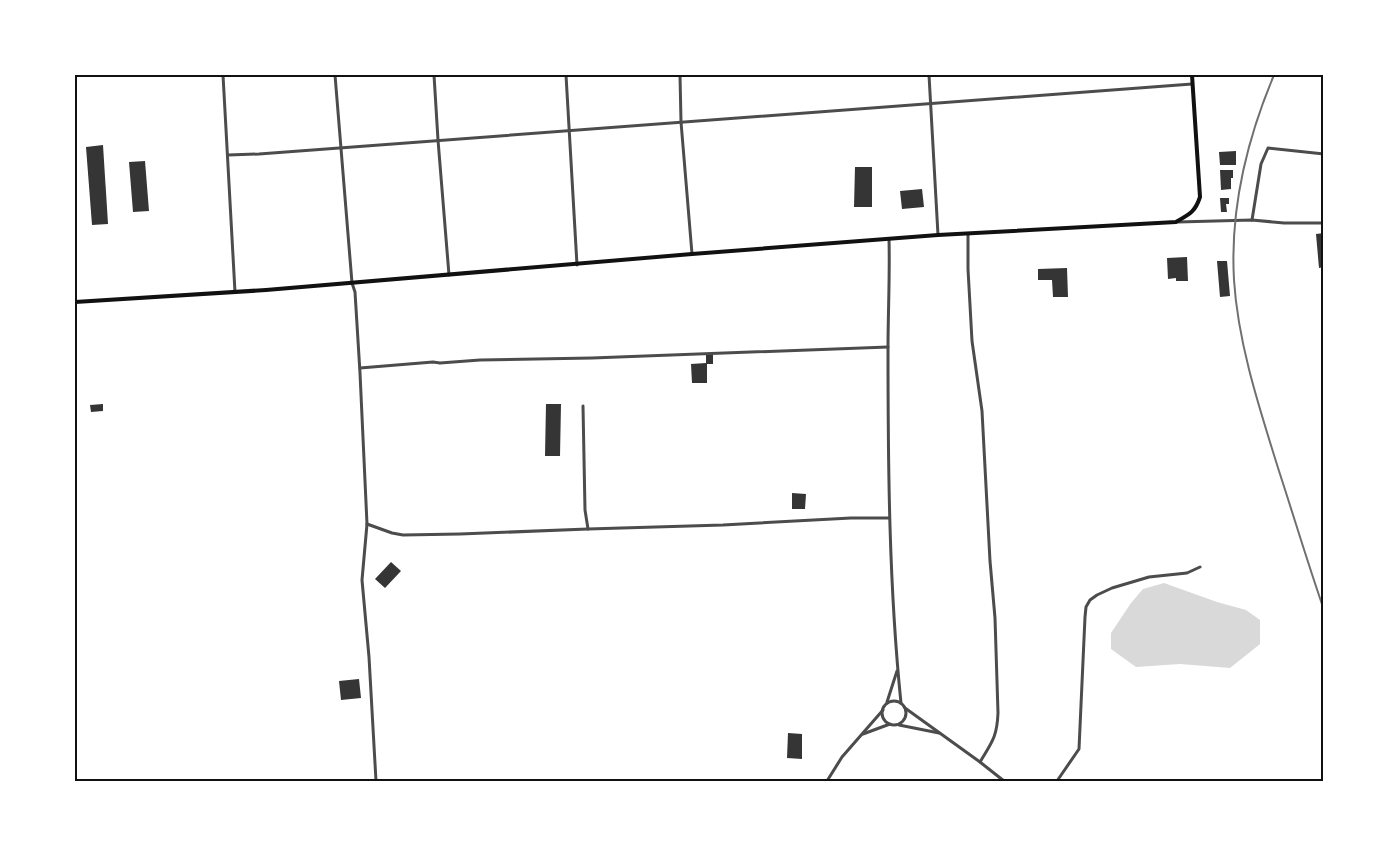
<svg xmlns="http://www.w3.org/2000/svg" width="1399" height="856" font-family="Inter,sans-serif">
<rect width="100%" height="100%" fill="#fff"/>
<!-- water -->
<path fill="#d9d9d9" d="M 1164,583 L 1217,602 L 1246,610 L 1260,620 L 1260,644 L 1230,668 L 1180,664 L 1136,667 L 1111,649 L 1111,633 L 1131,603 L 1143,589 Z"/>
<!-- building -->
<g fill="#353535">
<path d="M 103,145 L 108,224 L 92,225 L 86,147 Z"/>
<path d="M 1236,151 L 1236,165 L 1220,165 L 1219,152 Z"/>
<path d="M 145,161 L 149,211 L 133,212 L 129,162 Z"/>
<path d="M 855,167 L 872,167 L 872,207 L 854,207 Z"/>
<path d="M 1220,170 L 1233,170 L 1233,178 L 1231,178 L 1231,189 L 1221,190 Z"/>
<path d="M 922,189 L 924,207 L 902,209 L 900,191 Z"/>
<path d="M 1220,198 L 1229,198 L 1229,204 L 1226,204 L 1227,212 L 1221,212 Z"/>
<path d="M 1324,233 L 1324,267 L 1319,268 L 1316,234 Z"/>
<path d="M 1187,257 L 1188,281 L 1176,281 L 1176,278 L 1168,279 L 1167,258 Z"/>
<path d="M 1217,261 L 1227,261 L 1230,296 L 1220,297 Z"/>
<path d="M 1067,268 L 1068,297 L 1053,297 L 1052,280 L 1038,280 L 1038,269 Z"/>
<path d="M 706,354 L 713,354 L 713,364 L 707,364 L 707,383 L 692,383 L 691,364 L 706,363 Z"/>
<path d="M 103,404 L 103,411 L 91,412 L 90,405 Z"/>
<path d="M 546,404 L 561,404 L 560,456 L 545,456 Z"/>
<path d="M 792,493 L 806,494 L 805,509 L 792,509 Z"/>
<path d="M 391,562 L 401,571 L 385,588 L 375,579 Z"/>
<path d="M 359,679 L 361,698 L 341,700 L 339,681 Z"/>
<path d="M 788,733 L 802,734 L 802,759 L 787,758 Z"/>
</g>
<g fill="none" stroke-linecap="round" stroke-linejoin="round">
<!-- minor -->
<g stroke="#4c4c4c" stroke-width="3">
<path d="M 223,75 L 235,292"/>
<path d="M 335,75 L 352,283 L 355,292 L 360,373 L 367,524 L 362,580 L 369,657 L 376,781"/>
<path d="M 434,75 L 438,140 L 449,275"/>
<path d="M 566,75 L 577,265"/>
<path d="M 680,75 L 681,122 L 692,254"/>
<path d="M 929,75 L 938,235"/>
<path d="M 228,155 L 259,154 L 1192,84"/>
<path d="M 1252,220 L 1261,164 L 1268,148 L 1324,154"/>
<path d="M 1178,222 L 1252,220 L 1284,223 L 1323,223 L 1324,225"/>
<path d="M 1323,223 L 1324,209"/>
<path d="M 968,234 L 968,269 L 972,341 L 982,411 L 990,561 L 995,618 L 998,713 C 997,737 992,742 980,762"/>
<path d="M 889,239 C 890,276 888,312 888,349 C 888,467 889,586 901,703"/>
<path d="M 360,368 L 433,362 L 440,363 L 480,360 L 592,358 L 888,347"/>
<path d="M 583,406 L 585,510 L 588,529"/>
<path d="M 367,524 L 392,533 L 403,535 L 460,534 L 588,529 L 723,525 L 851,518 L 889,518"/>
<circle cx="894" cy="713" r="12"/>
<path d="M 887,702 L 897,671"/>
<path d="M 905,708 L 980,762 L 1004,781"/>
<path d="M 899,725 L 939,733"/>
<path d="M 863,734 L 890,724"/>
<path d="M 827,781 L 842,757 L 883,710"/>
<path d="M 1057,781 L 1079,749 L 1085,617 L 1086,607 L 1090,600 L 1097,595 L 1112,588 L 1149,577 L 1187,573 L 1200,567"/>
</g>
<!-- secondary -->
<path stroke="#111" stroke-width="4" d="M 75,302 L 266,290 L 692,254 L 938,235 L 1176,222 C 1190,214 1195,212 1200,197 L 1192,75"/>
<!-- rail -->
<path stroke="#707070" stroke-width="2" d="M 1274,75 C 1247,139 1230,210 1234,280 C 1238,344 1260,410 1279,471 C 1294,517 1308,564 1324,610"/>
</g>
<!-- border -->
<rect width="1399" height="856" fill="none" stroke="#ffffff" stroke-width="153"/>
<rect x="76" y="76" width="1246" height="704" fill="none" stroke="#111" stroke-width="2"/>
</svg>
